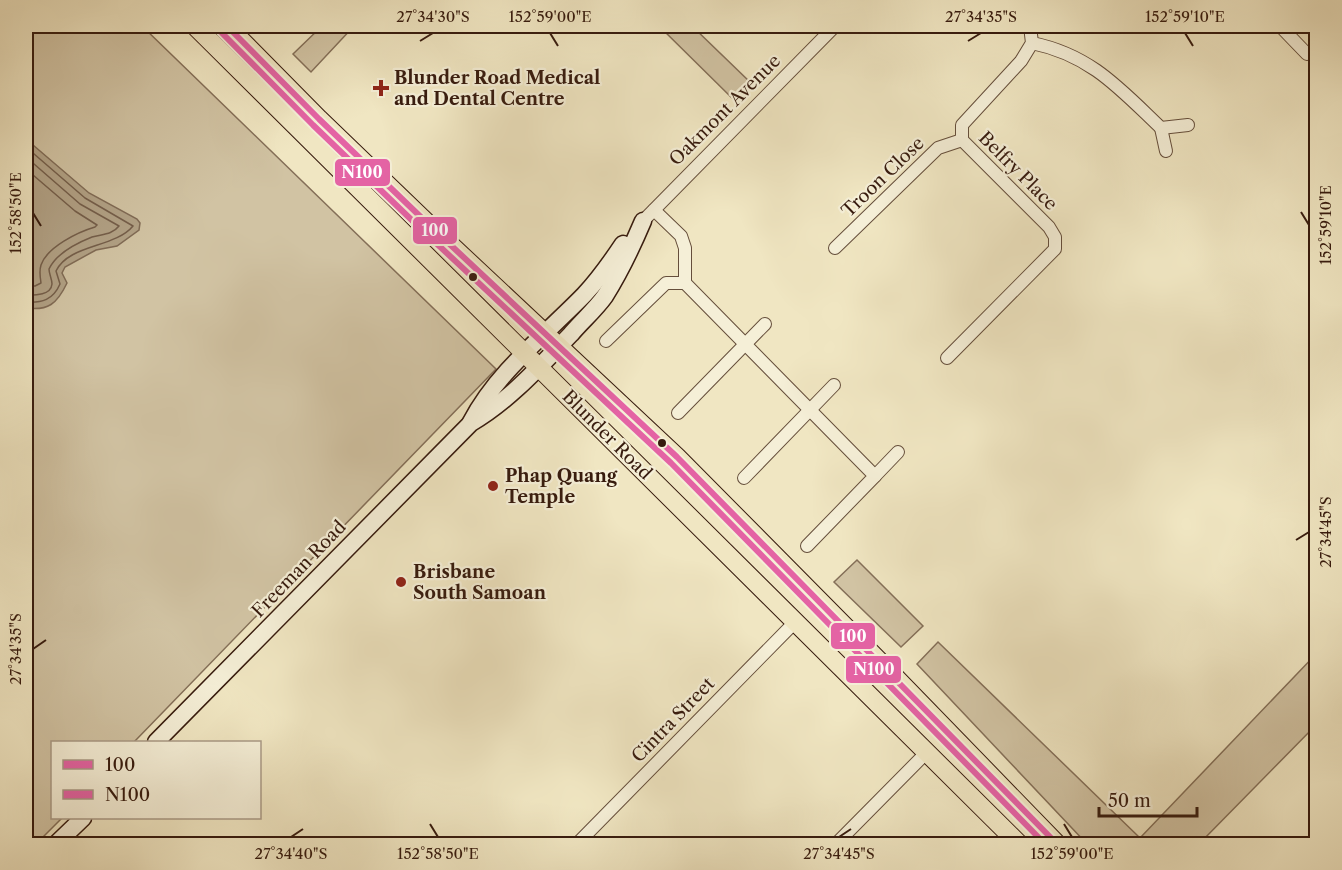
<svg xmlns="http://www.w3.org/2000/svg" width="1342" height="870" font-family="'Libre Caslon Text',serif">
<rect width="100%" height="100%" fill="#f0e6c2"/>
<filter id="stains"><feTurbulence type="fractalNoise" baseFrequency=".00333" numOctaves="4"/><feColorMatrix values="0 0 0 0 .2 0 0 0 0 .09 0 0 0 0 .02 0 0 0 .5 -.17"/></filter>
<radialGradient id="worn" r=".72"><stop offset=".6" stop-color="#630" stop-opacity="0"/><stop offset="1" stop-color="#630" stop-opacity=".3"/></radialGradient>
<!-- green -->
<g fill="#d1c3a3" stroke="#846f58" stroke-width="1.5">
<path d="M 26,26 L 142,26 L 496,369 L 134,742 L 52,742 L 52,818 L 62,818 L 36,844 L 26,844 Z"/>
<path d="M 322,26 L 354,26 L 311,72 L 293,54 Z"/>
<path d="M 659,26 L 692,26 L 752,84 L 735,101 Z"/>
<path d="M 857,560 L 923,626 L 901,647 L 834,582 Z"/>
<path d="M 938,642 L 1140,838 L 1316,654 L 1316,725 L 1199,844 L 1087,844 L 917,664 Z"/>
</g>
<!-- water -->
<path fill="#b1a185" stroke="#806b55" stroke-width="1.5" d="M 26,139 L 89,193 L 137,219 L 140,223 L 139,230 L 117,246 L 96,250 L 65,267 L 62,273 L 67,283 C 57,304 48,311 26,308 Z"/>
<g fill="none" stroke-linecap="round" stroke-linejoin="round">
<!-- shore -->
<g stroke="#745e4a" stroke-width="1.5">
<path d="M 26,147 L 85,198 L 133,226 C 115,248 69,244 56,271 L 60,284 C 53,300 42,303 26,302"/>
<path d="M 26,157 L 80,204 L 119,226 C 112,235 102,234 92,237 C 77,243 56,254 49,269 C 49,274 52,279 52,284 C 51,296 33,295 26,295"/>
<path d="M 26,169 L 75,211 L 97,225 L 95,227 C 78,232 47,247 41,265 C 39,271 40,277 41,283 L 35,286 L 26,286"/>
</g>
<!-- street casing -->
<g stroke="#654e3b" stroke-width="14">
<g id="street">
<path d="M 1280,26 L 1307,54"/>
<path d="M 1032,43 C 1091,55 1120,89 1161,128 L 1188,125"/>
<path d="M 1161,128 L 1166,151"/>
<path d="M 654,210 L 681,236 L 685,248 L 685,283"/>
<path d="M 643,221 L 835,26"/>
<path d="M 835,248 L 938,148 L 962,140"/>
<path d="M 606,341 L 666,283 L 685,283 L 875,476 L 807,546"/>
<path d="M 947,358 L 1055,249 L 1055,237 L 1049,227 L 962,140 L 962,125 L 1021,61 L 1032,43 L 1030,26"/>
<path d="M 678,413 L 765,324"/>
<path d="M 875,476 L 898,452"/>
<path d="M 744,478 L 834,385"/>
<path d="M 577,844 L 796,621"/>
<path d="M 836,844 L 927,752"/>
</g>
</g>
<!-- secondary casing -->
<g stroke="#371b0e" stroke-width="19">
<g id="secondary">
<path d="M 471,422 C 497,372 545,335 584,295 C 599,279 611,262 623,244"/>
<path d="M 156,742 L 471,423 C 509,401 541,365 571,334 C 582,321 595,310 605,296 C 620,272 632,247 643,221"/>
<path d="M 56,844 L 83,818"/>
</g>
</g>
<!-- primary casing -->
<g stroke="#371b0e" stroke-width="20">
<g id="primary">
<path d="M 195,26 L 1019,844"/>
<path d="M 227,26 L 319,119 L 426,222 L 677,457 L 894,676 L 1057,844"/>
</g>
</g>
<!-- street -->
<use href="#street" stroke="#f5efd7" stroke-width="12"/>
<!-- secondary -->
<use href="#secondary" stroke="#f5efd7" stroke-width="16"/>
<!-- primary -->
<use href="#primary" stroke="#f0e6c2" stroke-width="18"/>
<!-- bus-1 casing -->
<g stroke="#f5efd7" stroke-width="10">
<path id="bus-1" d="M 227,26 L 319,119 L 426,222 L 677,457 L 1057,844"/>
</g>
<!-- bus-2 casing -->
<g stroke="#f5efd7" stroke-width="10">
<path id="bus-2" d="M 221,32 L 313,125 L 420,228 L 671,463 L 1045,844"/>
</g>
<!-- bus-1 -->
<use href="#bus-1" stroke="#e463a4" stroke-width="6"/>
<!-- bus-2 -->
<use href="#bus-2" stroke="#e463a4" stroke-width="6"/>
</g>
<!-- ticks -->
<path fill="none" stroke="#371b0e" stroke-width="2" d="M 550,33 L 558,46M 1185,33 L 1193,46M 420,41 L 433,33M 968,41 L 981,33M 1301,212 L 1309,225M 33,213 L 41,226M 1296,540 L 1309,532M 33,649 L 46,640M 430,824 L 438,837M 1064,824 L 1072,837M 291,837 L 303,829M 839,837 L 851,829"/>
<!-- markers -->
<g fill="#8f2418" stroke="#f5efd7" stroke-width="2">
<path d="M378 79h6v6h6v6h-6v6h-6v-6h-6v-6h6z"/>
<circle cx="493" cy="486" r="6"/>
<circle cx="401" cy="582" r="6"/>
</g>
<g fill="#371b0e" stroke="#f5efd7" stroke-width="2">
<circle cx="473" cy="277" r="5"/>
<circle cx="662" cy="443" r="5"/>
</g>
<g text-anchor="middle" stroke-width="4.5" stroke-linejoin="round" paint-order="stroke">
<!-- poi labels -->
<g font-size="18" font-weight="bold" fill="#371b0e" stroke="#f5efd7" text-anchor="start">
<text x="394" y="84">Blunder Road Medical<tspan x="394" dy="21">and Dental Centre</tspan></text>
<text x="505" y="482">Phap Quang<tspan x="505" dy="21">Temple</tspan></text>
<text x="413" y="578">Brisbane<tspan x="413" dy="21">South Samoan</tspan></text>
</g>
<!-- street labels -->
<g font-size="18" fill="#371b0e" stroke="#f5efd7">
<text transform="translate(725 110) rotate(-45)" y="6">Oakmont Avenue</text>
<text transform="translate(1018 171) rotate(45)" y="6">Belfry Place</text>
<text transform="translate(883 177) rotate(-44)" y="6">Troon Close</text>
<text transform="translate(607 435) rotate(45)" y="6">Blunder Road</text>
<text transform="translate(299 569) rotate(-46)" y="6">Freeman Road</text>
<text transform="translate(673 720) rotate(-46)" y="6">Cintra Street</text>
</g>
</g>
<g stroke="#f5efd7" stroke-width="2">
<rect x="334" y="158" width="57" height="29" rx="6" fill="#e463a4"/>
<rect x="412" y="216" width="46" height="29" rx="6" fill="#e463a4"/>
<rect x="830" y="622" width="46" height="28" rx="6" fill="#e463a4"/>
<rect x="845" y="655" width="57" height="29" rx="6" fill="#e463a4"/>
</g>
<g font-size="16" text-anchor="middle" font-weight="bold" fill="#fff">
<text x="362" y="178">N100</text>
<text x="435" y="236">100</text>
<text x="853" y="642">100</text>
<text x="874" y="675">N100</text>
</g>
<!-- margin -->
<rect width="1342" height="870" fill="none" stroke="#f0e6c2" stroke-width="66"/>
<!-- legend -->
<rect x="51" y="741" width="210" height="78" fill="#f5efd7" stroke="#a99a87" stroke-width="1.5"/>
<rect x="63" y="760" width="30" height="9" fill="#e463a4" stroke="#a99a87" stroke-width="1.5"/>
<text x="105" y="771" font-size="18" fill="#371b0e">100</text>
<rect x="63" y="790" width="30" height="9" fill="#e463a4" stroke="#a99a87" stroke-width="1.5"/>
<text x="105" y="801" font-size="18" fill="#371b0e">N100</text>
<!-- scale -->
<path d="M1099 807v9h98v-9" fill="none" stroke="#371b0e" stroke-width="3"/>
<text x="1108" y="807" font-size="18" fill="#371b0e" stroke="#f5efd7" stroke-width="4.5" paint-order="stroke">50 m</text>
<rect x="33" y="33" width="1276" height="804" fill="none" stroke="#371b0e" stroke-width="2"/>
<g font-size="15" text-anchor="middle" fill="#371b0e">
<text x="433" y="22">27°34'30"S</text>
<text x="550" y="22">152°59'00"E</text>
<text x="981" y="22">27°34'35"S</text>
<text x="1185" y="22">152°59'10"E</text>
<text transform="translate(16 213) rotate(-90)" y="5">152°58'50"E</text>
<text transform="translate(1326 225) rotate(-90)" y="5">152°59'10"E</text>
<text transform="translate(1326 532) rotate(-90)" y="5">27°34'45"S</text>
<text transform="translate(16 649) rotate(-90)" y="5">27°34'35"S</text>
<text x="291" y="859">27°34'40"S</text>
<text x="438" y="859">152°58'50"E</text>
<text x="839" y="859">27°34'45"S</text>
<text x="1072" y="859">152°59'00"E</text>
</g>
<rect width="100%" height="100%" filter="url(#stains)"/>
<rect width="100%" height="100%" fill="url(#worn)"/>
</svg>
